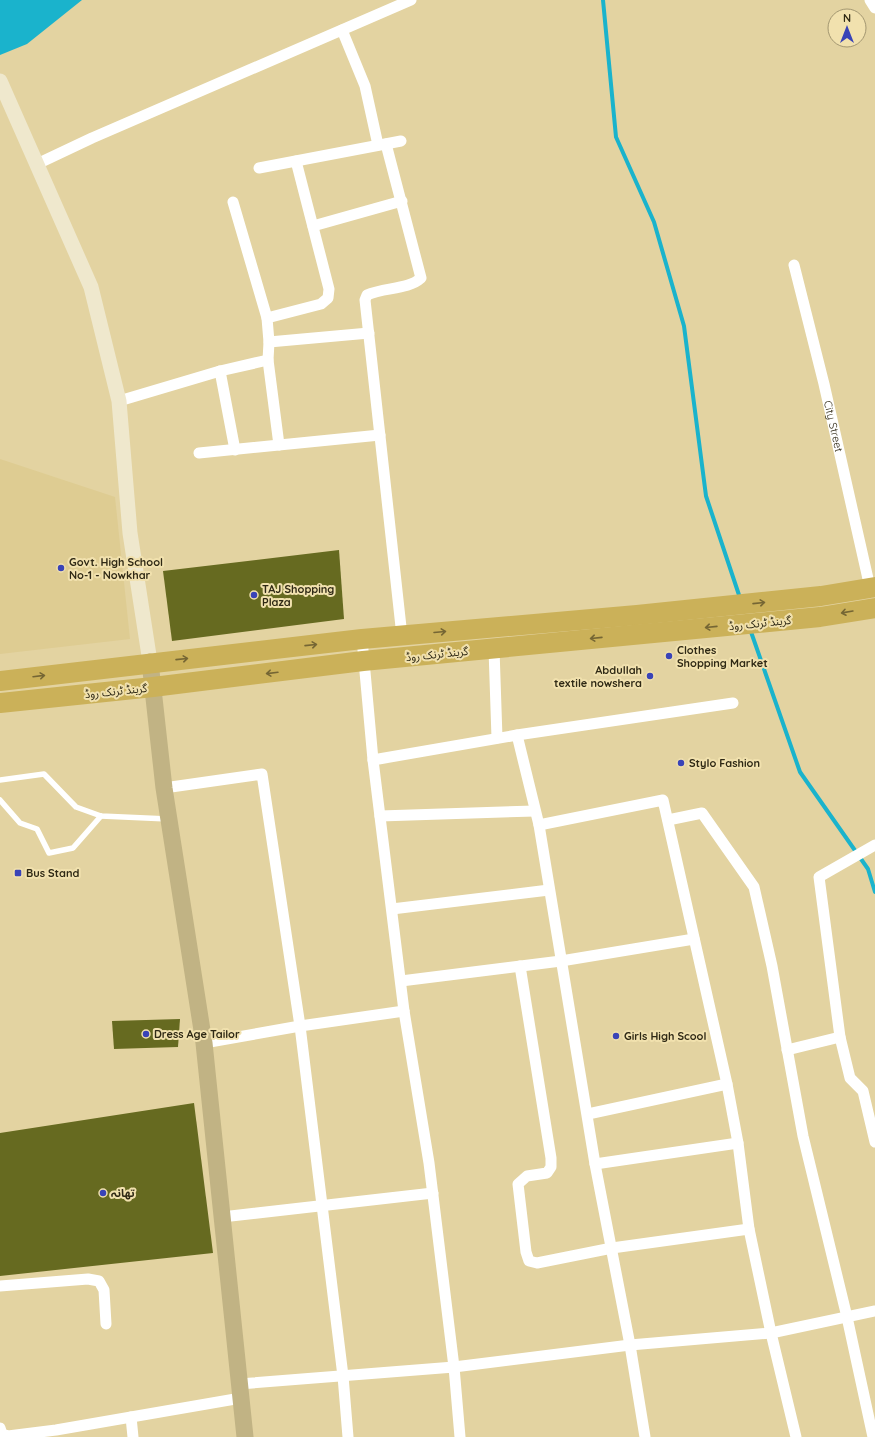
<svg xmlns="http://www.w3.org/2000/svg" width="875" height="1437" font-family="Quicksand,'Noto Sans Arabic',sans-serif">
<rect width="100%" height="100%" fill="#e3d3a1"/>
<!-- built -->
<path fill="#decc92" d="M 0,459 L 115,497 L 130,639 L 0,654 Z"/>
<!-- water -->
<path fill="#1ab3cc" d="M 0,0 L 82,0 L 27,44 L 0,55 Z"/>
<g fill="none" stroke-linecap="round" stroke-linejoin="round">
<!-- stream -->
<g stroke="#1ab3cc" stroke-width="4">
<path d="M 603,0 L 616,137 L 654,222 L 684,326 L 706,496 L 740,598"/>
<path d="M 750,629 L 800,772 L 868,869 L 875,892"/>
</g>
</g>
<!-- building -->
<g fill="#666a20">
<path d="M 339,550 L 344,619 L 172,641 L 163,571 Z"/>
<path d="M 180,1019 L 178,1047 L 114,1049 L 112,1021 Z"/>
<path d="M 194,1103 L 213,1253 L 0,1276 L 0,1133 Z"/>
</g>
<g fill="none" stroke-linecap="round" stroke-linejoin="round">
<!-- lane -->
<g stroke="#fff" stroke-width="5.5">
<path d="M 0,780 L 44,774 L 76,807 L 101,816 L 168,819"/>
<path d="M 0,800 L 20,823 L 37,829 L 49,853 L 73,848 L 101,816"/>
</g>
<!-- street -->
<g stroke="#fff" stroke-width="11">
<path d="M 870,0 L 875,8"/>
<path d="M 342,30 L 365,86 L 378,145"/>
<path d="M 386,144 L 421,278 C 408,290 384,287 367,295 L 365,300 L 402,636"/>
<path d="M 37,164 L 92,138 L 411,0"/>
<path d="M 259,168 L 401,141"/>
<path d="M 233,202 L 267,318 L 269,342 L 268,360 L 279,445"/>
<path d="M 313,226 L 402,201"/>
<path id="s1" d="M 794,265 L 824,384 L 871,592"/>
<path d="M 267,318 L 321,304 L 328,298 L 329,289 L 296,161"/>
<path d="M 269,342 L 369,333"/>
<path d="M 220,371 L 235,450"/>
<path d="M 119,401 L 220,371 L 268,360"/>
<path d="M 199,453 L 380,435"/>
<path d="M 362,639 L 373,760 L 404,1011 L 429,1163 L 454,1367 L 460,1437"/>
<path d="M 494,649 L 497,738"/>
<path d="M 517,735 L 539,825 L 595,1164 L 630,1345 L 645,1437"/>
<path d="M 373,760 L 517,735 L 733,703"/>
<path d="M 164,788 L 262,774 L 300,1026 L 343,1376 L 348,1437"/>
<path d="M 380,816 L 535,811"/>
<path d="M 668,820 L 702,813 L 754,887 L 772,966 L 803,1136 L 847,1317 L 873,1437"/>
<path d="M 539,825 L 663,800 L 727,1084 L 738,1143 L 749,1229 L 771,1333 L 796,1437"/>
<path d="M 392,909 L 549,890"/>
<path d="M 520,966 L 551,1158 L 551,1167 L 547,1173 L 527,1176 L 518,1184 L 526,1252 L 529,1261 L 537,1263 L 612,1248 L 749,1229"/>
<path d="M 401,981 L 561,961 L 694,939"/>
<path d="M 840,1037 L 850,1078 L 863,1091 L 875,1142"/>
<path d="M 204,1043 L 300,1026 L 404,1011"/>
<path d="M 787,1050 L 840,1037 L 819,877 L 875,845"/>
<path d="M 588,1114 L 727,1084"/>
<path d="M 595,1164 L 738,1143"/>
<path d="M 222,1217 L 433,1193"/>
<path d="M 0,1286 L 88,1279 L 99,1281 L 104,1290 L 106,1324"/>
<path d="M 239,1384 L 454,1367 L 630,1345 L 771,1333 L 875,1311"/>
<path d="M 131,1417 L 133,1437"/>
<path d="M 0,1428 L 2,1434 L 8,1436 L 56,1430 L 241,1398"/>
</g>
<!-- secondary -->
<path stroke="#efe8cd" stroke-width="15" d="M 0,81 L 91,287 L 119,401 L 130,533 L 150,662"/>
<!-- primary -->
<path stroke="#c1b384" stroke-width="17" d="M 150,662 L 164,788 L 204,1043 L 245,1437"/>
<!-- highway -->
<g stroke="#cbb159" stroke-width="20">
<path d="M 0,681 L 362,639 L 637,615 L 821,596 L 875,587"/>
<path d="M 0,703 L 153,687 L 363,661 L 820,617 L 875,608"/>
</g>
</g>
<!-- one-way arrows -->
<defs><path id="oneway-shaft" d="M-6 0H5M1.5-3L5.5 0L1.5 3" fill="none" stroke-width="1.6" stroke-linecap="round" stroke-linejoin="round"/></defs>
<g stroke="#756634">
<use href="#oneway-shaft" transform="translate(759 603) rotate(-6)"/>
<use href="#oneway-shaft" transform="translate(847 612) rotate(170)"/>
<use href="#oneway-shaft" transform="translate(711 627) rotate(174)"/>
<use href="#oneway-shaft" transform="translate(440 632) rotate(-5)"/>
<use href="#oneway-shaft" transform="translate(596 638) rotate(174)"/>
<use href="#oneway-shaft" transform="translate(311 645) rotate(-6)"/>
<use href="#oneway-shaft" transform="translate(182 659) rotate(-6)"/>
<use href="#oneway-shaft" transform="translate(272 673) rotate(173)"/>
<use href="#oneway-shaft" transform="translate(39 676) rotate(-7)"/>
</g>
<!-- markers -->
<g fill="#3943b7" stroke="#f1e1ae" stroke-width="1.5">
<circle cx="61" cy="568" r="4"/>
<circle cx="254" cy="595" r="4"/>
<circle cx="669" cy="656" r="4"/>
<circle cx="650" cy="676" r="4"/>
<circle cx="681" cy="763" r="4"/>
<rect x="14" y="869" width="8" height="8" rx="2"/>
<circle cx="146" cy="1034" r="4"/>
<circle cx="616" cy="1036" r="4"/>
<circle cx="103" cy="1193" r="4"/>
</g>
<g text-anchor="middle" stroke-width="4" stroke-linejoin="round" paint-order="stroke">
<!-- street labels -->
<g font-size="11" fill="#2f2915" stroke="#f1e1ae">
<text dy="4" stroke="none"><textPath href="#s1" startOffset="166">City Street</textPath></text>
<text transform="translate(760 623) rotate(-6)" y="4">گرینڈ ٹرنک روڈ</text>
<text transform="translate(437 654) rotate(-6)" y="4">گرینڈ ٹرنک روڈ</text>
<text transform="translate(116 691) rotate(-6)" y="4">گرینڈ ٹرنک روڈ</text>
</g>
<!-- poi labels -->
<g font-size="11" font-weight="bold" fill="#2f2915" stroke="#f1e1ae" text-anchor="start">
<text x="69" y="566">Govt. High School<tspan x="69" dy="13">No-1 - Nowkhar</tspan></text>
<text x="262" y="593">TAJ Shopping<tspan x="262" dy="13">Plaza</tspan></text>
<text x="677" y="654">Clothes<tspan x="677" dy="13">Shopping Market</tspan></text>
<text x="642" y="674" text-anchor="end">Abdullah<tspan x="642" dy="13">textile nowshera</tspan></text>
<text x="689" y="767">Stylo Fashion</text>
<text x="26" y="877">Bus Stand</text>
<text x="154" y="1038">Dress Age Tailor</text>
<text x="624" y="1040">Girls High Scool</text>
<text x="111" y="1197">تھانہ</text>
</g>
</g>
<!-- north arrow -->
<g transform="translate(847 28)"><circle r="19" fill="#f1e1ae" stroke="#a39771"/>
<path d="M0-3L7 15L0 10L-7 15Z" fill="#3943b7"/>
<text y="-6" font-size="11" font-weight="bold" text-anchor="middle" fill="#2f2915">N</text>
</g>
</svg>
